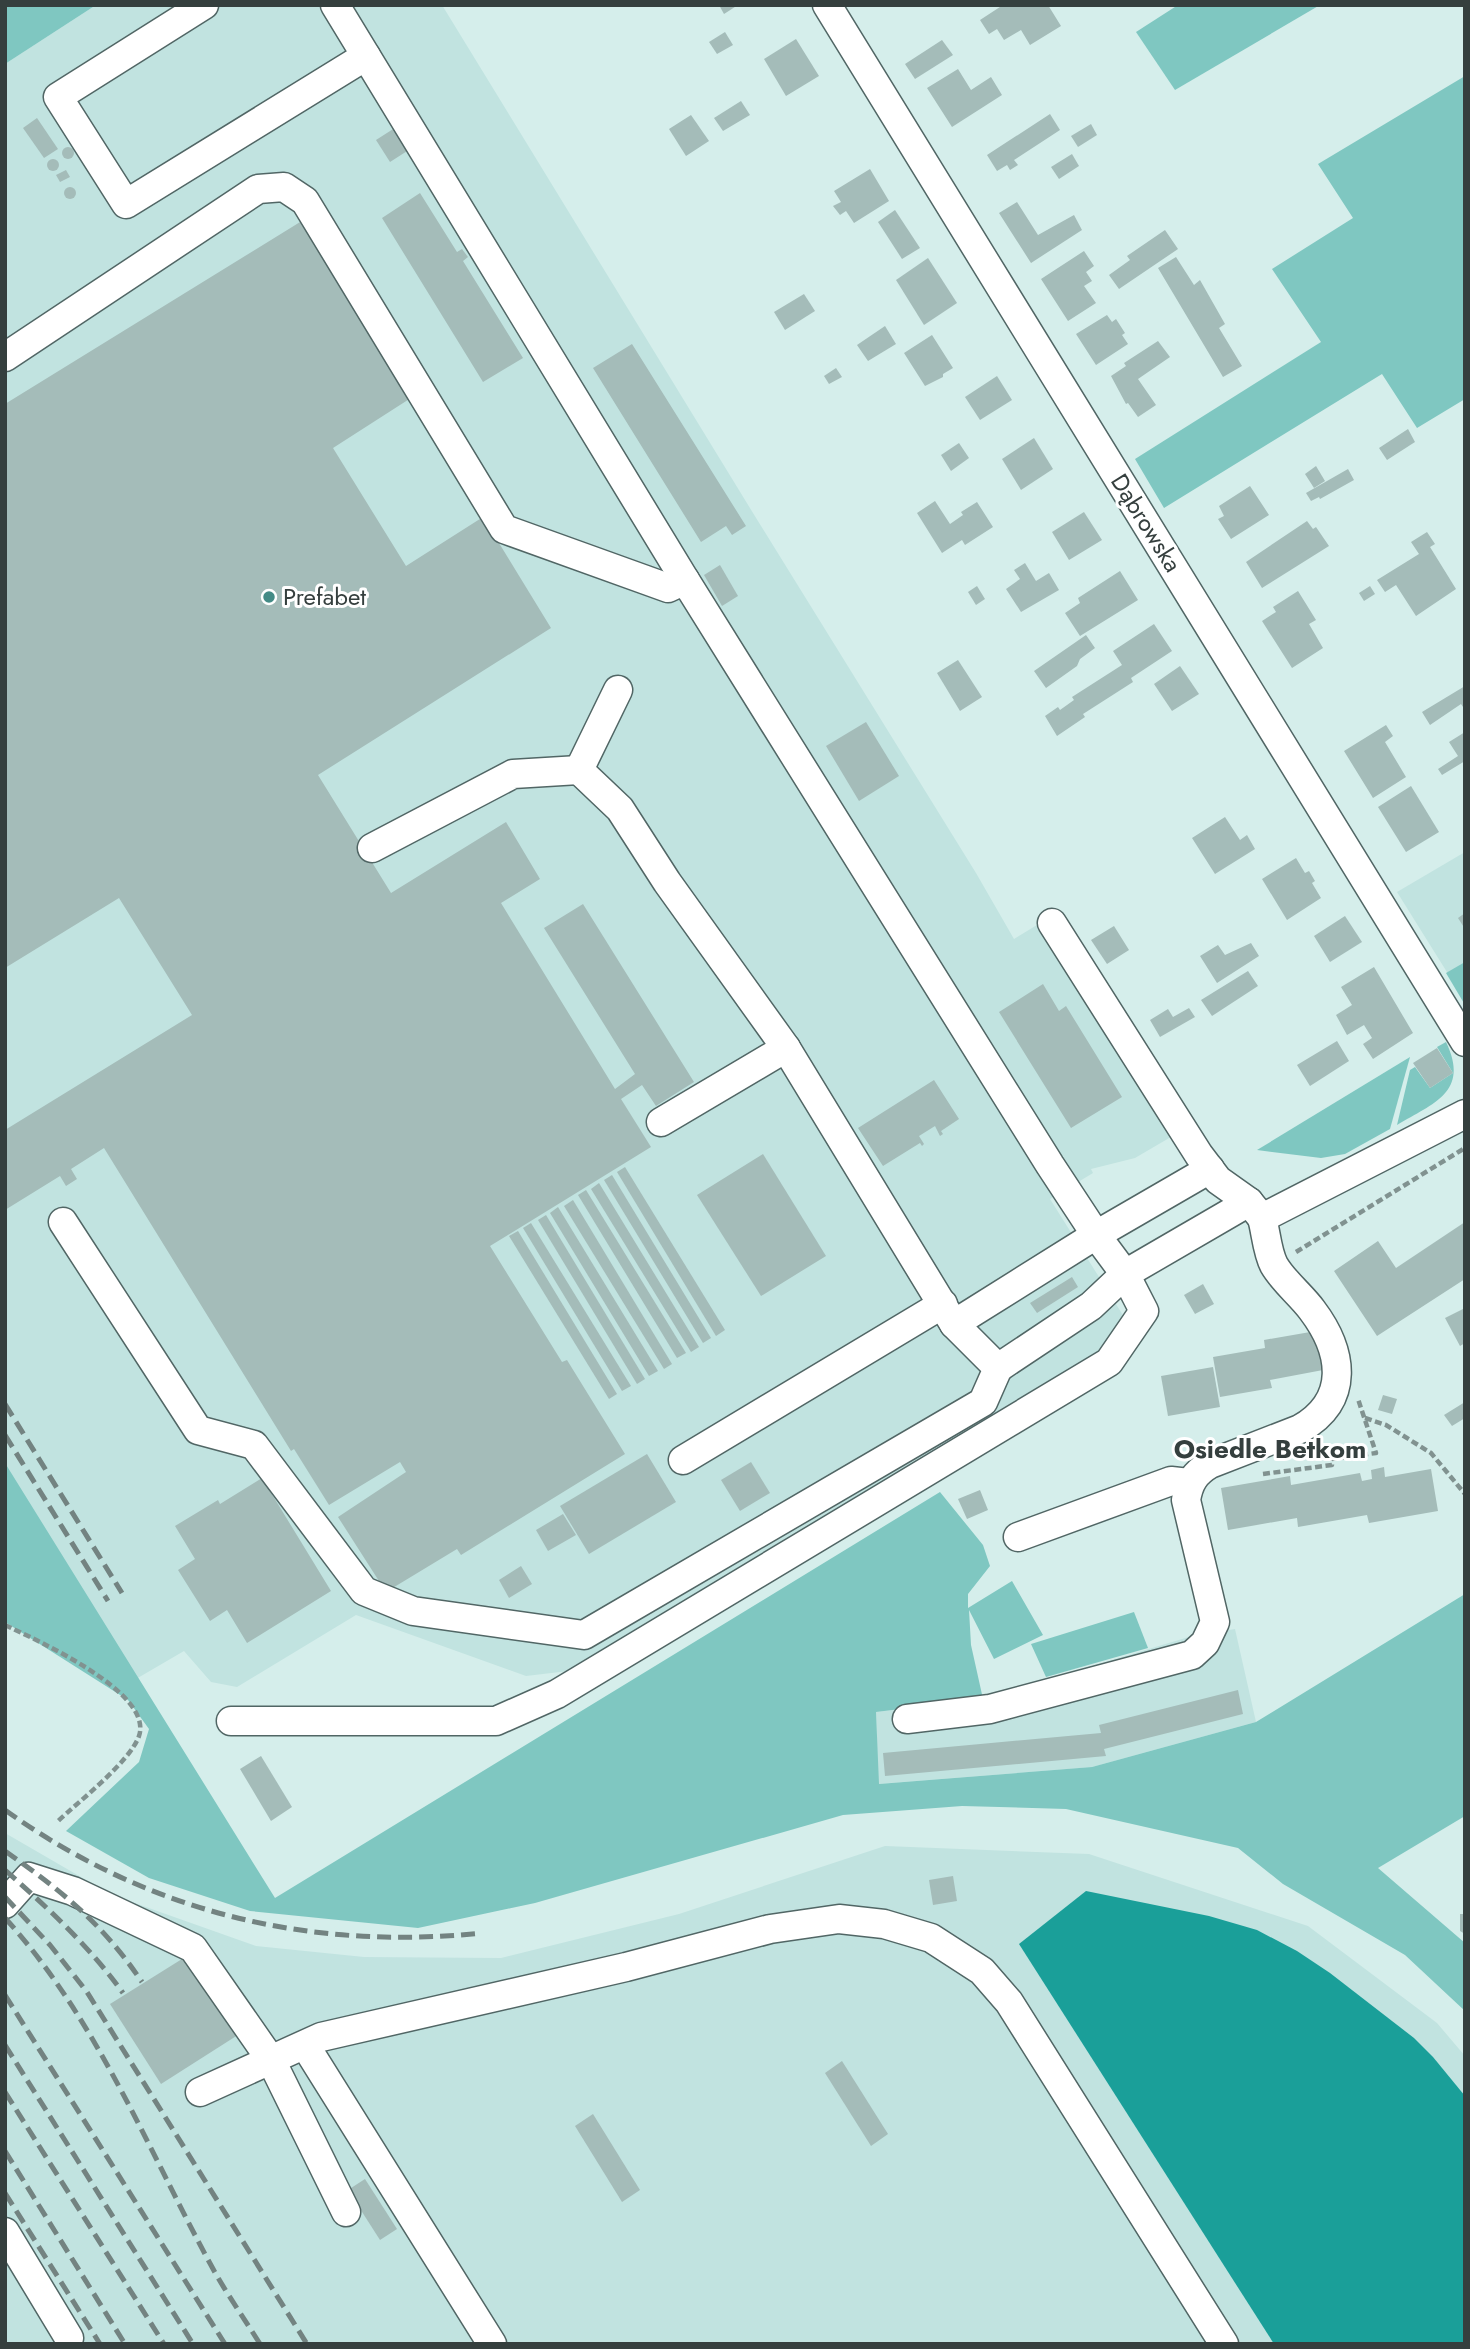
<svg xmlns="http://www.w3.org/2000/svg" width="1470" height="2349" font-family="Jost,sans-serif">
<rect width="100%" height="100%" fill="#d5eeeb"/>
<!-- built -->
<g fill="#c1e3e0">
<path d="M 96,5 L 442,5 L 753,513 L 976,873 L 1014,939 L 1055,914 L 1188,1127 L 1135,1158 L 1091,1169 L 1093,1173 L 1050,1199 L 1126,1320 L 1102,1357 L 585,1669 L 526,1676 L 356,1615 L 237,1687 L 211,1682 L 184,1651 L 136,1679 L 5,1466 L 5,64 Z"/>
<path d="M 1465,852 L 1465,1001 L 1397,892 Z"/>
<path d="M 1235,1629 L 1256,1722 L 1092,1767 L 878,1784 L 876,1712 L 983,1699 L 1192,1636 Z"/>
<path d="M 5,1833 L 112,1895 L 256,1946 L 364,1957 L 501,1958 L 679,1914 L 885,1846 L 1089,1854 L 1308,1926 L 1437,2023 L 1465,2056 L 1465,2344 L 5,2344 Z"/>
</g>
<!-- green -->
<g fill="#7fc7c1">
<path d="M 5,5 L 96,5 L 5,64 Z"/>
<path d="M 1178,5 L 1320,5 L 1175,90 L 1136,32 Z"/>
<path d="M 1465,76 L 1465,399 L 1417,428 L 1382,374 L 1164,508 L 1135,459 L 1321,342 L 1272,269 L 1353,218 L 1318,164 Z"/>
<path d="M 1465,962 L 1465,1005 L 1446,973 Z"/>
<path d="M 1446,1042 C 1470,1092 1434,1103 1397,1125 L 1410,1070 L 1415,1067 L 1430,1088 L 1453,1073 L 1437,1047 Z"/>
<path d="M 1410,1057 L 1390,1129 L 1345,1154 L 1321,1158 L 1257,1150 Z"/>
<path d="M 5,1463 L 275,1898 L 940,1492 L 983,1545 L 990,1566 L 968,1594 L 968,1608 L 1012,1581 L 1043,1635 L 994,1659 L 969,1610 L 971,1645 L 983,1699 L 876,1712 L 879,1784 L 1092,1767 L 1256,1722 L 1465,1594 L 1465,1816 L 1378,1868 L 1465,1943 L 1465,2011 L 1405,1955 L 1283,1884 L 1238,1848 L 1066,1809 L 962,1806 L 843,1815 L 535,1903 L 418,1928 L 250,1911 L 149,1878 L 66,1831 L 139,1762 L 149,1729 L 128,1700 L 5,1622 Z"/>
<path d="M 1134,1612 L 1148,1648 L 1046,1677 L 1031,1644 Z"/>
</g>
<!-- water -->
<path fill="#1a9f99" d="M 1086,1891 L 1209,1916 L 1257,1930 L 1297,1951 L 1330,1973 L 1414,2038 L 1433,2057 L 1465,2096 L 1465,2344 L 1274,2344 L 1019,1944 Z"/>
<!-- building -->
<g fill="#a4bcb9">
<path d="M 719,5 L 738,5 L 724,14 Z"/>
<path d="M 1003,5 L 1048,5 L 1061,26 L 1030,45 L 1021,30 L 1004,40 L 997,29 L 989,34 L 980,20 Z"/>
<path d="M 725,32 L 733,45 L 717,54 L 709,42 Z"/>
<path d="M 796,39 L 819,76 L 786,96 L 764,59 Z"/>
<path d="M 942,40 L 953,55 L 915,79 L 905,64 Z"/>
<path d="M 958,69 L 971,90 L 991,77 L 1002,95 L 952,127 L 927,88 Z"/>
<path d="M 741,101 L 750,115 L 723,131 L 714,118 Z"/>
<path d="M 1050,114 L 1060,130 L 1014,160 L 1018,165 L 1010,170 L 1007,165 L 997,171 L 987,155 Z"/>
<path d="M 691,115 L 709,141 L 686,156 L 669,129 Z"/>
<path d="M 37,118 L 58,149 L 44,158 L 23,128 Z"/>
<path d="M 401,124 L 415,146 L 390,162 L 376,140 Z"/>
<path d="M 1091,124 L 1097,135 L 1078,147 L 1071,136 Z"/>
<circle cx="68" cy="153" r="6"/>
<path d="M 1072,154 L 1079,166 L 1059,179 L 1051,167 Z"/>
<circle cx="53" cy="165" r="6"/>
<path d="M 870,169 L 889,201 L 854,223 L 846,211 L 840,215 L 833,206 L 841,202 L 834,191 Z"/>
<path d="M 66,170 L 70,177 L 60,182 L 56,175 Z"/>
<circle cx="70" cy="193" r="6"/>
<path d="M 420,193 L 457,252 L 462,249 L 468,257 L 463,261 L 523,358 L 483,382 L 382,218 Z"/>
<path d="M 1017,202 L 1038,235 L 1074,215 L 1082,230 L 1031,263 L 999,213 Z"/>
<path d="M 895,210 L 920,248 L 902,259 L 878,222 Z"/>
<path d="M 305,219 L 414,396 L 333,448 L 406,566 L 483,517 L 551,628 L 318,775 L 391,893 L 506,822 L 540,879 L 501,903 L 615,1089 L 635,1074 L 544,928 L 583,904 L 694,1082 L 656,1106 L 642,1085 L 621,1099 L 651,1147 L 490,1246 L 562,1362 L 567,1360 L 625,1454 L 461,1555 L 457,1549 L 386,1592 L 338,1517 L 406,1472 L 400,1462 L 329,1505 L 294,1449 L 291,1451 L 104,1148 L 71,1169 L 77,1179 L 66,1186 L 60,1176 L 5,1210 L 5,1130 L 192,1015 L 119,898 L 5,968 L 5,404 Z"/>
<path d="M 1165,230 L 1178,249 L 1119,289 L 1109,275 L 1130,260 L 1127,256 Z"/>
<path d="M 1084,251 L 1094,266 L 1086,272 L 1092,281 L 1084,286 L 1096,303 L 1068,321 L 1041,279 Z"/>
<path d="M 1176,257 L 1194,285 L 1200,280 L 1225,324 L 1219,328 L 1242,366 L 1223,377 L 1158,268 Z"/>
<path d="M 928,258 L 957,303 L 924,325 L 896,280 Z"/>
<path d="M 804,294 L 815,311 L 785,330 L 774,312 Z"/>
<path d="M 1107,315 L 1112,322 L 1116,319 L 1125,333 L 1122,335 L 1128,344 L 1096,365 L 1076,334 Z"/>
<path d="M 885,326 L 896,344 L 868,361 L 857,345 Z"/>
<path d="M 932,335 L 953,368 L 943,374 L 943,377 L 925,386 L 904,353 Z"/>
<path d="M 1158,341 L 1170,357 L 1138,379 L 1156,405 L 1138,417 L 1128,403 L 1126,404 L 1111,376 L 1126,366 L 1124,363 Z"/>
<path d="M 632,344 L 746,526 L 732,535 L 726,526 L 701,542 L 593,368 Z"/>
<path d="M 836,368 L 842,377 L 829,384 L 824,376 Z"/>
<path d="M 997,376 L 1012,400 L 980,420 L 965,397 Z"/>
<path d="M 1408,429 L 1415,442 L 1387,460 L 1379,448 Z"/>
<path d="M 1034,438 L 1053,469 L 1021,490 L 1002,459 Z"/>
<path d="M 959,443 L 969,458 L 951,471 L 941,455 Z"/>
<path d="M 1316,466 L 1325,481 L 1314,488 L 1305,474 Z"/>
<path d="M 1348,469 L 1354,480 L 1320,499 L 1319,497 L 1311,501 L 1306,493 Z"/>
<path d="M 1250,486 L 1269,515 L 1231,539 L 1218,519 L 1224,516 L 1219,506 Z"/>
<path d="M 935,501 L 950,524 L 963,515 L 961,512 L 977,502 L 993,527 L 965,545 L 962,540 L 942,553 L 917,513 Z"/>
<path d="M 1084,512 L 1102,540 L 1069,560 L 1052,532 Z"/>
<path d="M 1307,521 L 1313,529 L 1316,527 L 1329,546 L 1262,588 L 1246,562 Z"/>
<path d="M 1427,532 L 1435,544 L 1430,547 L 1456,589 L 1416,616 L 1396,585 L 1385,592 L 1377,580 L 1419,554 L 1411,542 Z"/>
<path d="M 1025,563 L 1036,581 L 1049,573 L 1059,590 L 1021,612 L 1006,589 L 1020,579 L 1014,570 Z"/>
<path d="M 720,565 L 738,596 L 722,606 L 704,575 Z"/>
<path d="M 1120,571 L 1138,600 L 1080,636 L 1065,613 L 1080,603 L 1078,598 Z"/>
<path d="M 977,586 L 985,599 L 976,605 L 968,592 Z"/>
<path d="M 1370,586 L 1375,594 L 1364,601 L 1359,593 Z"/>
<path d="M 1298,591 L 1316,620 L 1309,624 L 1323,648 L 1292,668 L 1262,621 L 1276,612 L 1273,607 Z"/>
<path d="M 1154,624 L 1172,651 L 1131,678 L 1133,682 L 1083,714 L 1085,717 L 1057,736 L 1045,716 L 1058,707 L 1060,710 L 1074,700 L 1072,697 L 1122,665 L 1113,651 Z"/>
<path d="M 1086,635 L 1095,648 L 1080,659 L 1077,666 L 1046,688 L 1034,671 Z"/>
<path d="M 958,660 L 982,697 L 960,711 L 937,673 Z"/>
<path d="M 1180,666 L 1199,694 L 1172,711 L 1154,684 Z"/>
<path d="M 1465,686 L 1465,706 L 1463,707 L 1461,704 L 1430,725 L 1422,712 Z"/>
<path d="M 866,722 L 899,776 L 859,801 L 826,746 Z"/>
<path d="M 1386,725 L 1393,736 L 1385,742 L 1406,777 L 1373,798 L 1344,751 Z"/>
<path d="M 1465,732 L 1465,761 L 1442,775 L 1438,769 L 1458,756 L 1449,742 Z"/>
<path d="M 1411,786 L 1439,832 L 1406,852 L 1378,807 Z"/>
<path d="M 1225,817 L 1240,840 L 1247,835 L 1255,849 L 1215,874 L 1192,838 Z"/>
<path d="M 1296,858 L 1305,873 L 1309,871 L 1315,881 L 1312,883 L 1321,898 L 1287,920 L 1262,879 Z"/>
<path d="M 1465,913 L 1465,929 L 1458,918 Z"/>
<path d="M 1345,916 L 1362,942 L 1330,962 L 1314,936 Z"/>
<path d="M 1114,926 L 1129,950 L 1107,964 L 1091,940 Z"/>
<path d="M 1251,943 L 1259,956 L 1217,983 L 1200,956 L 1218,945 L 1225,955 Z"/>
<path d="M 1374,967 L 1413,1033 L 1373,1059 L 1363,1044 L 1372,1038 L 1364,1025 L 1347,1035 L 1336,1015 L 1352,1005 L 1341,987 Z"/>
<path d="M 1248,971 L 1258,986 L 1212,1016 L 1201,1000 Z"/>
<path d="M 1043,984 L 1059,1011 L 1066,1006 L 1122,1097 L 1071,1128 L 999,1012 Z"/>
<path d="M 1189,1008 L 1195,1017 L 1160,1037 L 1150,1020 L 1168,1009 L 1173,1017 Z"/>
<path d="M 1337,1041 L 1349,1061 L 1310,1086 L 1297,1065 Z"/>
<path d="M 1437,1048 L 1453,1073 L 1430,1088 L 1413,1063 Z"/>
<path d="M 934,1080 L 959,1119 L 941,1131 L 943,1134 L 940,1136 L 935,1126 L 919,1136 L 924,1144 L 922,1146 L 920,1143 L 883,1166 L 858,1128 Z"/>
<path d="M 763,1154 L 826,1256 L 761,1296 L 697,1195 Z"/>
<path d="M 625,1167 L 725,1330 L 716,1336 L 617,1172 Z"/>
<path d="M 612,1175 L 711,1338 L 703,1343 L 604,1180 Z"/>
<path d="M 599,1183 L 699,1347 L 691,1352 L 591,1189 Z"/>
<path d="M 586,1190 L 686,1353 L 677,1358 L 578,1195 Z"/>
<path d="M 573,1200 L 672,1364 L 664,1369 L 564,1206 Z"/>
<path d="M 558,1207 L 658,1371 L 649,1376 L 550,1213 Z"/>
<path d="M 546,1215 L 645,1379 L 637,1384 L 538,1220 Z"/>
<path d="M 1465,1222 L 1465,1279 L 1377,1336 L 1334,1271 L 1378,1241 L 1396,1268 Z"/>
<path d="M 531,1223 L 631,1386 L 622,1391 L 523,1228 Z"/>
<path d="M 518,1231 L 617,1394 L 609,1399 L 509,1236 Z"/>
<path d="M 1072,1277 L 1078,1287 L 1037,1313 L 1030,1303 Z"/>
<path d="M 1203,1284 L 1214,1304 L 1195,1314 L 1184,1295 Z"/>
<path d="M 1465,1308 L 1465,1343 L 1460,1346 L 1445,1318 Z"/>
<path d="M 1316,1331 L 1323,1370 L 1270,1380 L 1272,1388 L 1220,1397 L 1213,1357 L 1265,1348 L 1264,1340 Z"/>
<path d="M 1213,1367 L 1220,1407 L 1168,1416 L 1161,1376 Z"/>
<path d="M 1383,1395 L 1397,1399 L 1392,1414 L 1378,1410 Z"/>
<path d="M 1465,1402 L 1465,1418 L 1452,1426 L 1444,1415 Z"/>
<path d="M 647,1454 L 676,1502 L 589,1554 L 560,1506 Z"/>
<path d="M 751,1462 L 770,1493 L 740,1511 L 721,1480 Z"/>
<path d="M 1384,1467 L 1385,1477 L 1431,1469 L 1438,1511 L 1369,1523 L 1367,1515 L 1298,1527 L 1297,1518 L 1228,1530 L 1221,1488 L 1290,1476 L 1291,1485 L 1360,1473 L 1362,1481 L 1372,1479 L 1371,1470 Z"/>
<path d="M 262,1478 L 331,1591 L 247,1643 L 227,1610 L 210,1621 L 178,1570 L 195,1559 L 175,1526 L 218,1500 L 220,1504 Z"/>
<path d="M 980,1490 L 988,1510 L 967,1519 L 958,1499 Z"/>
<path d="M 563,1514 L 576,1535 L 548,1551 L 536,1530 Z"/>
<path d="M 521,1566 L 532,1584 L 509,1598 L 499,1580 Z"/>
<path d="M 1238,1690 L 1243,1714 L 1104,1749 L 1106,1756 L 885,1776 L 883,1753 L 1101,1733 L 1099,1725 Z"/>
<path d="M 261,1756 L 292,1807 L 271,1821 L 240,1769 Z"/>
<path d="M 953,1876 L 957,1901 L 933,1905 L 929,1880 Z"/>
<path d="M 1460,1914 L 1465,1914 L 1465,1934 L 1460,1931 Z"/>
<path d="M 190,1954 L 241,2033 L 161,2084 L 110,2004 Z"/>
<path d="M 842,2061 L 888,2134 L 871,2146 L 825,2073 Z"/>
<path d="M 593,2114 L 640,2190 L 622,2202 L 575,2126 Z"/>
<path d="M 365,2179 L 397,2229 L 380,2240 L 348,2190 Z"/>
</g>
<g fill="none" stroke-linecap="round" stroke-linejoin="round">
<!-- minor casing -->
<g stroke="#516665" stroke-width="31">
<g id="minor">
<path d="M 204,5 L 58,97 L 126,204 L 366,56"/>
<path d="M 335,5 L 685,580"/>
<path d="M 827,5 L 1465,1042"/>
<path d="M 5,357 L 258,189 L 284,187 L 305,201 L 504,529 L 668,588 L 685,580 L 1050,1165 L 1096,1235 L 1125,1274 L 1144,1311 L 1109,1362 L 557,1694 L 496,1721 L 231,1721"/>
<path d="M 372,848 L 513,774 L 579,770"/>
<path d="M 1052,923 L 1199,1155 L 1218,1180 L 1249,1202 L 1262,1218"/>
<path d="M 661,1122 L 786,1048"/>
<path d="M 63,1222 L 198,1430 L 254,1445 L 364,1591 L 413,1611 L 584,1635 L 983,1402 L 998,1368 L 954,1324 L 786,1048 L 667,882 L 620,809 L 579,770 L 618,690"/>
<path d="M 954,1324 L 1096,1235 L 1210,1169"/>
<path d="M 998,1368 L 1091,1306 L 1125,1274 L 1249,1202"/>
<path d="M 683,1460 L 943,1304"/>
<path d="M 1018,1537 L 1171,1481 L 1189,1483"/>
<path d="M 907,1719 L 990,1709 L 1192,1655 L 1205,1643 L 1215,1622 L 1186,1500 C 1189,1482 1195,1473 1210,1464 L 1300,1429 C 1351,1400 1343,1351 1312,1310 C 1301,1295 1283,1281 1274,1265 C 1267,1252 1266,1232 1262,1218 L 1465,1114"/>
<path d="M 5,1904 L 29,1877 L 73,1891 L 193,1948 L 271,2060 L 346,2212"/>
<path d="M 305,2045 L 492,2344"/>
<path d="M 200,2092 L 321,2037 L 626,1967 L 770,1929 L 839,1919 L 884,1924 L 931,1938 L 982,1971 L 1009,2002 L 1224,2344"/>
<path d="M 5,2232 L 69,2338"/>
</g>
</g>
<!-- path -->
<g stroke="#819290" stroke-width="4.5" stroke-dasharray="7 3.5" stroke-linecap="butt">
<path d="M 1296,1252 L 1465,1148"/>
<path d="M 1365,1418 L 1386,1425 L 1431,1453 L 1465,1494"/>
<path d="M 1263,1474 L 1332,1465 L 1332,1459 L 1376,1453 L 1358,1399"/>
<path d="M 5,1625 C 36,1640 154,1692 139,1736 C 130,1762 78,1802 57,1822"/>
</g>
<!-- minor -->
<use href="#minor" stroke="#fff" stroke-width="28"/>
<!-- rail -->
<g stroke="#738381" stroke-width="5" stroke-dasharray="14 7" stroke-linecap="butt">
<path d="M 5,1404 L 122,1593"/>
<path d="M 5,1435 L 108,1601"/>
<path d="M 5,1810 C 148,1912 308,1951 482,1933"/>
<path d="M 5,1851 C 63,1892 102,1923 142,1982"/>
<path d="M 5,1870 C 49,1909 89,1946 123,1993"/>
<path d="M 5,1897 L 50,1945 L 87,1992 L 307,2344"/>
<path d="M 5,1918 C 97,2019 147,2148 212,2267 C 226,2293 244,2318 260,2344"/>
<path d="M 5,1995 L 225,2344"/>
<path d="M 5,2045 L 193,2344"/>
<path d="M 5,2092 L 164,2344"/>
<path d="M 5,2151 L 125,2344"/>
<path d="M 5,2193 L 100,2344"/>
</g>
</g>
<!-- markers -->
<circle fill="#448b86" stroke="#fff" stroke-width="2.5" cx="269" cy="597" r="7"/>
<g text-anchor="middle" stroke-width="6" stroke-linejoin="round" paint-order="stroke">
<!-- street labels -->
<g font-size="24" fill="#353f3e" stroke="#fff">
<text transform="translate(1146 523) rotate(58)" y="8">Dąbrowska</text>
</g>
<!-- poi labels -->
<g font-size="24" fill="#353f3e" stroke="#fff" text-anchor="start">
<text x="283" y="605">Prefabet</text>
</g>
<!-- neighbourhood labels -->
<g font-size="26" font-weight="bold" fill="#353f3e" stroke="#fff">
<text x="1270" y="1458">Osiedle Betkom</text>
</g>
</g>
<!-- border -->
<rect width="1470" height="2349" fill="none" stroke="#353f3e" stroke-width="14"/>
</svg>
